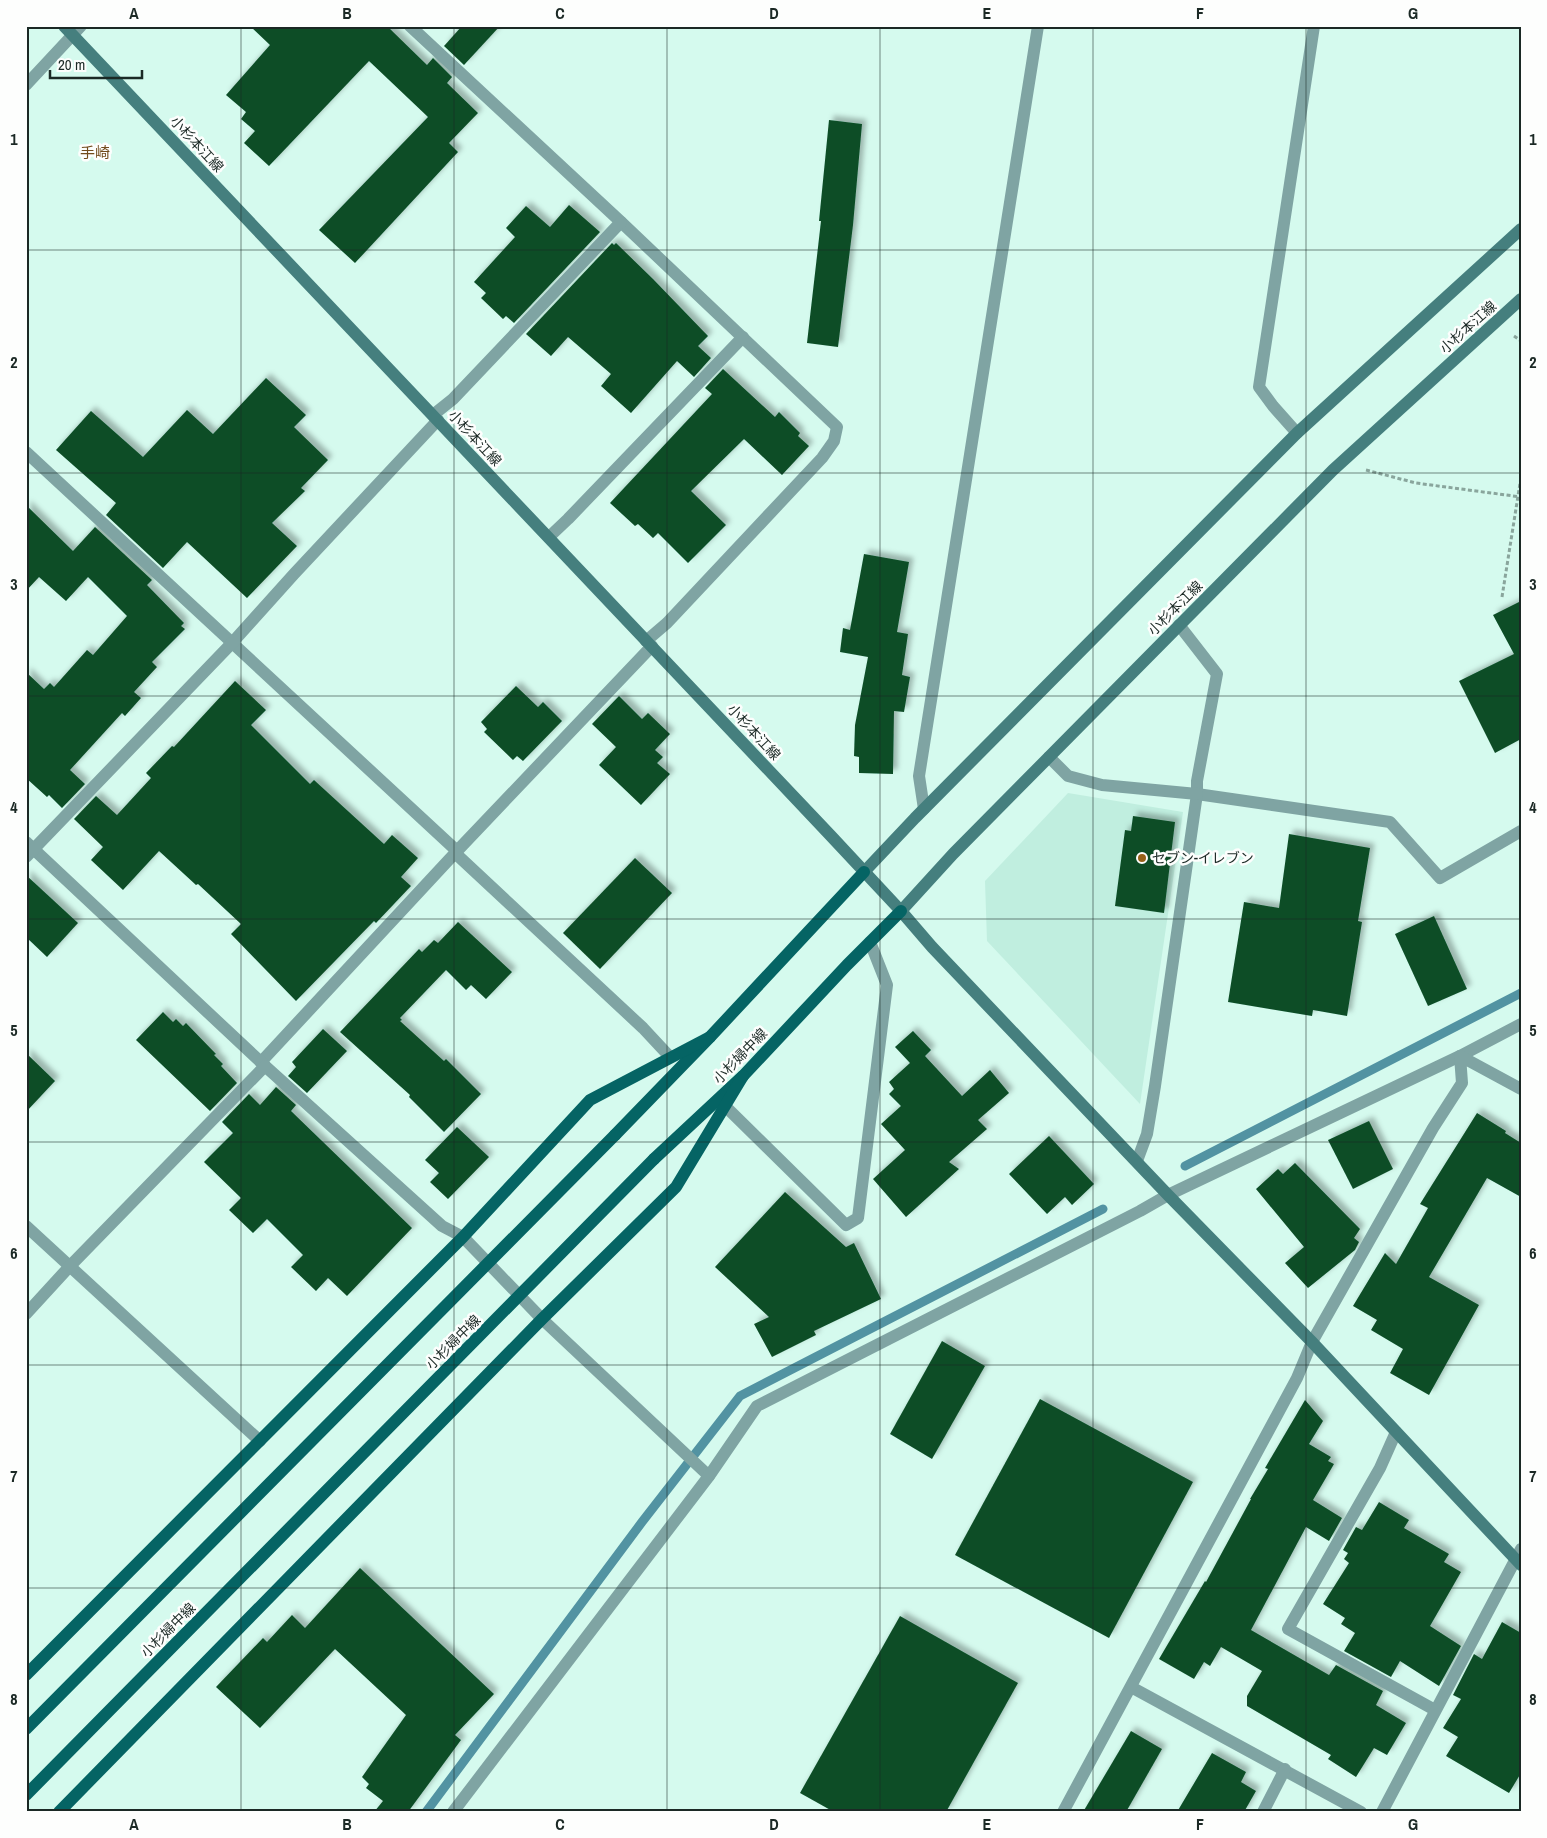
<svg xmlns="http://www.w3.org/2000/svg" width="1547" height="1838" font-family="'Archivo Narrow','Noto Sans JP',sans-serif">
<defs>
<filter id="shadow"><feDropShadow dx="4.5" dy="-4.5" stdDeviation="2.5" flood-color="#0004"/></filter>
</defs>
<rect width="100%" height="100%" fill="#d5faee"/>
<!-- built -->
<path fill="#c0eedf" d="M 1068,793 L 1183,812 L 1140,1104 L 987,941 L 985,881 Z"/>
<g fill="none" stroke-linecap="round" stroke-linejoin="round">
<!-- stream -->
<g stroke="#5293a2" stroke-width="9">
<path d="M 1185,1166 L 1521,993"/>
<path d="M 426,1812 L 642,1522 L 740,1396 L 1103,1209"/>
</g>
</g>
<!-- building -->
<g fill="#0b4e28" filter="url(#shadow)">
<path d="M 250,26 L 387,26 L 427,65 L 433,58 L 452,77 L 447,83 L 478,113 L 449,143 L 458,152 L 355,263 L 319,230 L 428,117 L 369,61 L 269,166 L 244,143 L 255,131 L 241,119 L 246,112 L 226,95 L 270,45 Z"/>
<path d="M 462,26 L 500,26 L 464,65 L 444,46 Z"/>
<path d="M 829,120 L 862,124 L 853,225 L 838,347 L 807,343 L 821,221 L 819,221 Z"/>
<path d="M 569,205 L 600,232 L 514,323 L 506,316 L 503,319 L 481,298 L 486,293 L 474,282 L 515,237 L 506,228 L 526,206 L 550,227 Z"/>
<path d="M 612,243 L 614,245 L 616,243 L 653,279 L 708,336 L 698,346 L 711,358 L 694,377 L 677,361 L 631,413 L 601,386 L 611,374 L 568,337 L 551,356 L 526,334 Z"/>
<path d="M 723,369 L 775,417 L 779,412 L 800,433 L 798,436 L 809,446 L 782,475 L 744,439 L 691,491 L 726,525 L 688,563 L 658,533 L 653,538 L 638,524 L 635,526 L 610,503 L 712,394 L 705,388 Z"/>
<path d="M 266,378 L 306,415 L 294,427 L 328,460 L 301,488 L 305,491 L 272,523 L 297,546 L 247,598 L 187,542 L 163,568 L 106,515 L 116,503 L 56,450 L 91,411 L 143,457 L 187,410 L 213,434 Z"/>
<path d="M 26,505 L 73,551 L 95,527 L 152,580 L 147,585 L 184,623 L 181,626 L 185,629 L 152,662 L 157,667 L 134,692 L 141,698 L 125,716 L 122,713 L 70,770 L 85,784 L 62,808 L 49,795 L 47,797 L 26,778 L 26,672 L 44,689 L 50,683 L 54,687 L 87,650 L 93,655 L 127,616 L 88,577 L 66,601 L 39,577 L 26,591 Z"/>
<path d="M 864,554 L 909,562 L 897,632 L 908,634 L 902,675 L 910,677 L 904,712 L 894,711 L 893,774 L 859,773 L 859,757 L 854,756 L 855,725 L 868,657 L 840,652 L 843,628 L 850,630 Z"/>
<path d="M 1521,601 L 1521,739 L 1495,753 L 1459,681 L 1514,654 L 1493,615 Z"/>
<path d="M 235,681 L 266,710 L 251,725 L 310,784 L 314,780 L 384,844 L 392,835 L 418,858 L 401,877 L 411,886 L 376,923 L 374,921 L 296,1001 L 231,934 L 241,924 L 198,884 L 196,885 L 159,851 L 123,890 L 91,860 L 103,847 L 74,819 L 96,796 L 117,815 L 151,778 L 146,773 L 172,746 L 174,747 Z"/>
<path d="M 516,686 L 538,707 L 543,702 L 562,721 L 523,761 L 517,756 L 513,760 L 484,732 L 487,729 L 481,722 Z"/>
<path d="M 619,696 L 642,719 L 648,713 L 670,734 L 655,750 L 663,757 L 657,763 L 670,774 L 641,805 L 599,765 L 616,747 L 592,724 Z"/>
<path d="M 1133,816 L 1175,822 L 1164,913 L 1115,906 L 1125,830 L 1131,831 Z"/>
<path d="M 1289,834 L 1370,848 L 1358,921 L 1362,922 L 1347,1016 L 1313,1010 L 1312,1016 L 1228,1002 L 1244,902 L 1279,908 Z"/>
<path d="M 635,858 L 672,893 L 600,969 L 563,933 Z"/>
<path d="M 26,875 L 78,923 L 47,957 L 26,937 Z"/>
<path d="M 1434,916 L 1467,989 L 1428,1006 L 1395,934 Z"/>
<path d="M 458,922 L 512,972 L 486,999 L 471,985 L 466,990 L 446,970 L 400,1018 L 402,1020 L 400,1021 L 444,1061 L 446,1059 L 481,1094 L 444,1132 L 409,1097 L 410,1095 L 340,1032 L 419,949 L 422,952 L 434,940 L 438,943 Z"/>
<path d="M 163,1012 L 173,1022 L 176,1019 L 183,1026 L 186,1023 L 216,1054 L 214,1055 L 223,1064 L 221,1066 L 237,1083 L 210,1111 L 136,1040 Z"/>
<path d="M 323,1029 L 347,1051 L 307,1093 L 288,1076 L 296,1067 L 292,1062 Z"/>
<path d="M 913,1031 L 931,1050 L 925,1056 L 962,1096 L 990,1070 L 1009,1093 L 978,1120 L 987,1129 L 949,1162 L 959,1169 L 906,1217 L 873,1179 L 905,1150 L 881,1124 L 901,1106 L 889,1094 L 894,1089 L 889,1082 L 910,1063 L 895,1047 Z"/>
<path d="M 26,1053 L 55,1081 L 26,1112 Z"/>
<path d="M 276,1087 L 296,1105 L 291,1111 L 412,1228 L 347,1296 L 328,1278 L 316,1291 L 291,1267 L 303,1255 L 267,1219 L 253,1233 L 229,1210 L 241,1198 L 204,1162 L 233,1133 L 222,1122 L 249,1094 L 260,1105 Z"/>
<path d="M 1477,1113 L 1506,1131 L 1505,1133 L 1521,1143 L 1521,1197 L 1487,1178 L 1429,1277 L 1479,1305 L 1429,1395 L 1390,1373 L 1403,1349 L 1371,1330 L 1377,1320 L 1353,1306 L 1385,1253 L 1396,1264 L 1428,1208 L 1420,1204 Z"/>
<path d="M 1369,1121 L 1393,1169 L 1353,1189 L 1328,1140 Z"/>
<path d="M 457,1127 L 489,1157 L 448,1199 L 430,1182 L 439,1173 L 425,1160 Z"/>
<path d="M 1049,1136 L 1094,1184 L 1072,1205 L 1065,1197 L 1047,1214 L 1009,1174 Z"/>
<path d="M 1295,1163 L 1360,1229 L 1354,1238 L 1359,1242 L 1355,1250 L 1308,1288 L 1285,1263 L 1304,1247 L 1256,1189 L 1278,1169 L 1283,1174 Z"/>
<path d="M 785,1192 L 846,1247 L 854,1243 L 881,1299 L 814,1331 L 816,1335 L 772,1357 L 754,1324 L 769,1317 L 715,1267 Z"/>
<path d="M 942,1341 L 985,1366 L 932,1459 L 890,1434 Z"/>
<path d="M 1040,1399 L 1193,1482 L 1109,1638 L 955,1555 Z"/>
<path d="M 1305,1400 L 1323,1421 L 1309,1444 L 1331,1457 L 1328,1461 L 1334,1464 L 1313,1500 L 1342,1518 L 1329,1541 L 1306,1527 L 1251,1630 L 1329,1675 L 1336,1665 L 1383,1691 L 1376,1705 L 1406,1723 L 1387,1755 L 1374,1748 L 1356,1777 L 1328,1759 L 1331,1755 L 1247,1706 L 1247,1696 L 1262,1671 L 1221,1647 L 1210,1666 L 1204,1662 L 1194,1679 L 1159,1659 L 1205,1581 L 1206,1582 L 1251,1499 L 1250,1499 L 1268,1469 L 1265,1468 Z"/>
<path d="M 1379,1502 L 1409,1520 L 1404,1528 L 1449,1554 L 1444,1562 L 1461,1572 L 1430,1626 L 1461,1646 L 1439,1686 L 1400,1661 L 1391,1677 L 1344,1651 L 1355,1633 L 1341,1624 L 1345,1618 L 1323,1604 L 1349,1563 L 1344,1559 L 1348,1553 L 1343,1550 L 1356,1527 L 1362,1530 Z"/>
<path d="M 360,1568 L 494,1694 L 455,1735 L 461,1740 L 408,1812 L 374,1812 L 383,1801 L 366,1788 L 369,1784 L 362,1777 L 406,1715 L 335,1649 L 260,1728 L 216,1687 L 263,1638 L 267,1642 L 292,1615 L 305,1628 Z"/>
<path d="M 900,1616 L 1018,1683 L 946,1812 L 834,1812 L 800,1793 Z"/>
<path d="M 1502,1622 L 1521,1633 L 1521,1773 L 1509,1793 L 1446,1756 L 1458,1737 L 1443,1728 L 1461,1699 L 1453,1695 L 1474,1654 L 1482,1659 Z"/>
<path d="M 1131,1731 L 1162,1749 L 1126,1812 L 1083,1812 Z"/>
<path d="M 1212,1753 L 1246,1772 L 1241,1782 L 1256,1791 L 1244,1812 L 1177,1812 Z"/>
</g>
<g fill="none" stroke-linecap="round" stroke-linejoin="round">
<!-- path -->
<g stroke="#89a59c" stroke-width="3" stroke-dasharray="4 2.5" stroke-linecap="butt">
<path d="M 1514,336 L 1521,341"/>
<path d="M 1366,470 L 1416,483 L 1521,497"/>
<path d="M 1502,597 L 1521,477"/>
</g>
<!-- lane -->
<g stroke="#7fa4a3" stroke-width="12">
<path d="M 1197,794 L 1390,822 L 1440,878 L 1521,831"/>
<path d="M 924,809 L 919,776 L 1038,26"/>
<path d="M 1137,1161 L 1147,1134 L 1155,1086 L 1197,794 L 1197,781 L 1217,674 L 1179,625"/>
<path d="M 463,1237 L 542,1319"/>
</g>
<!-- street -->
<g stroke="#7fa4a3" stroke-width="12">
<path d="M 410,26 L 621,222 L 837,427 L 834,441 L 822,458 L 667,623 L 646,641"/>
<path d="M 26,85 L 81,26"/>
<path d="M 433,415 L 453,399 L 621,222"/>
<path d="M 1297,433 L 1273,406 L 1259,387 L 1314,26"/>
<path d="M 26,452 L 457,851 L 261,1062"/>
<path d="M 549,537 L 568,519 L 743,337"/>
<path d="M 1049,757 L 1068,776 L 1102,785 L 1197,794"/>
<path d="M 26,842 L 265,1066 L 442,1226 L 463,1237"/>
<path d="M 457,851 L 652,646"/>
<path d="M 455,853 L 643,1028 L 670,1057"/>
<path d="M 26,857 L 232,643 L 294,574 L 438,420"/>
<path d="M 725,1106 L 846,1225 L 858,1218 L 887,985 L 870,942"/>
<path d="M 26,1226 L 260,1441"/>
<path d="M 26,1314 L 70,1266 L 265,1066"/>
<path d="M 542,1319 L 709,1476"/>
<path d="M 1396,1432 L 1380,1468 L 1288,1629 L 1435,1710"/>
<path d="M 1131,1687 L 1361,1812"/>
<path d="M 453,1812 L 709,1476 L 757,1406 L 1140,1211 L 1168,1195 L 1460,1056 L 1521,1024"/>
<path d="M 1063,1812 L 1297,1378 L 1312,1342 L 1433,1128 L 1462,1083 L 1460,1056 L 1521,1089"/>
<path d="M 1263,1812 L 1285,1769"/>
<path d="M 1382,1812 L 1521,1549"/>
</g>
<!-- secondary -->
<g stroke="#457f7e" stroke-width="12">
<path d="M 64,26 L 831,836 L 901,911 L 932,947 L 1168,1195 L 1312,1342 L 1521,1565"/>
<path d="M 864,872 L 915,818 L 1297,433 L 1521,229"/>
<path d="M 901,911 L 953,854 L 1333,470 L 1521,299"/>
</g>
<!-- primary -->
<g stroke="#056464" stroke-width="12">
<path d="M 615,1135 L 710,1037 L 864,872"/>
<path d="M 654,1159 L 743,1076 L 847,965 L 901,911"/>
<path d="M 26,1675 L 463,1237 L 590,1100 L 710,1037"/>
<path d="M 59,1812 L 542,1319 L 676,1187 L 743,1076"/>
</g>
<!-- primary-bridge -->
<g stroke="#056464" stroke-width="12">
<path d="M 26,1729 L 615,1135"/>
<path d="M 26,1795 L 654,1159"/>
</g>
</g>
<!-- grid -->
<path fill="none" stroke="#1b2925" stroke-width="1" stroke-opacity="0.55" d="M 241,26 L 241,1812M 454,26 L 454,1812M 667,26 L 667,1812M 880,26 L 880,1812M 1093,26 L 1093,1812M 1306,26 L 1306,1812M 26,250 L 1521,250M 26,473 L 1521,473M 26,696 L 1521,696M 26,919 L 1521,919M 26,1142 L 1521,1142M 26,1365 L 1521,1365M 26,1588 L 1521,1588"/>
<!-- markers -->
<circle fill="#966118" stroke="#fdfefd" stroke-width="2" cx="1142" cy="858" r="5"/>
<g text-anchor="middle" stroke-width="5" stroke-linejoin="round" paint-order="stroke">
<!-- street labels -->
<g font-size="14" fill="#1b2925" stroke="#fdfefd">
<text transform="translate(197 144) rotate(47)" y="5">小杉本江線</text>
<text transform="translate(1468 327) rotate(-42)" y="5">小杉本江線</text>
<text transform="translate(475 438) rotate(47)" y="5">小杉本江線</text>
<text transform="translate(1175 608) rotate(-45)" y="5">小杉本江線</text>
<text transform="translate(754 732) rotate(47)" y="5">小杉本江線</text>
<text transform="translate(740 1056) rotate(-46)" y="5">小杉婦中線</text>
<text transform="translate(453 1342) rotate(-45)" y="5">小杉婦中線</text>
<text transform="translate(168 1630) rotate(-45)" y="5">小杉婦中線</text>
</g>
<!-- poi labels -->
<g font-size="14" fill="#1b2925" stroke="#fdfefd" text-anchor="start">
<text x="1152" y="863">セブン-イレブン</text>
</g>
<!-- neighbourhood labels -->
<g font-size="15" fill="#724c1d" stroke="#fdfefd">
<text x="95" y="158">手崎</text>
</g>
</g>
<!-- border -->
<rect width="1547" height="1838" fill="none" stroke="#fdfefd" stroke-width="55"/>
<!-- scale -->
<path d="M50 70v8h92v-8" fill="none" stroke="#1b2925" stroke-width="2.5"/>
<text x="58" y="70" font-size="15" fill="#1b2925" stroke="#fdfefd" stroke-width="4" paint-order="stroke">20 m</text>
<rect x="28" y="28" width="1492" height="1782" fill="none" stroke="#1b2925" stroke-width="2"/>
<g font-size="16" text-anchor="middle" font-weight="bold" fill="#1b2925">
<text x="134" y="19">A</text>
<text x="347" y="19">B</text>
<text x="560" y="19">C</text>
<text x="774" y="19">D</text>
<text x="987" y="19">E</text>
<text x="1200" y="19">F</text>
<text x="1413" y="19">G</text>
<text x="14" y="145">1</text>
<text x="1533" y="145">1</text>
<text x="14" y="368">2</text>
<text x="1533" y="368">2</text>
<text x="14" y="590">3</text>
<text x="1533" y="590">3</text>
<text x="14" y="813">4</text>
<text x="1533" y="813">4</text>
<text x="14" y="1036">5</text>
<text x="1533" y="1036">5</text>
<text x="14" y="1259">6</text>
<text x="1533" y="1259">6</text>
<text x="14" y="1482">7</text>
<text x="1533" y="1482">7</text>
<text x="14" y="1705">8</text>
<text x="1533" y="1705">8</text>
<text x="134" y="1830">A</text>
<text x="347" y="1830">B</text>
<text x="560" y="1830">C</text>
<text x="774" y="1830">D</text>
<text x="987" y="1830">E</text>
<text x="1200" y="1830">F</text>
<text x="1413" y="1830">G</text>
</g>
</svg>
